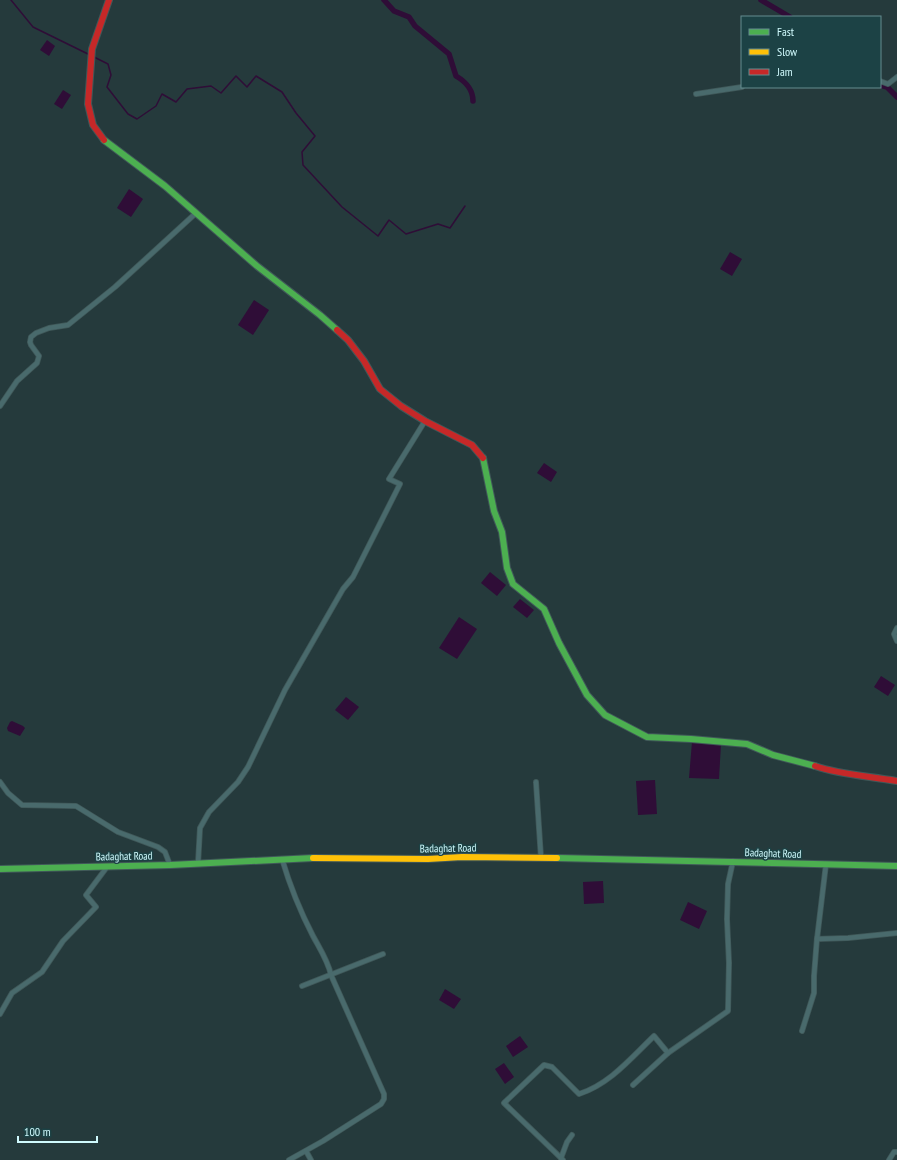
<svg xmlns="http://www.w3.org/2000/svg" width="897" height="1160" font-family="'PT Sans Narrow',sans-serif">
<rect width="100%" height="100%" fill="#253a3c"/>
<!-- water -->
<g fill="#2f0d37">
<path d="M 47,40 L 55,46 L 49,56 L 40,50 Z"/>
<path d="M 63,90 L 71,95 L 62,109 L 54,104 Z"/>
<path d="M 129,189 L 143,199 L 131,217 L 117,208 Z"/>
<path d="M 730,252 L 742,259 L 732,276 L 720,269 Z"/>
<path d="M 254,300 L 269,310 L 253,335 L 238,325 Z"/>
<path d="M 544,463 L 557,472 L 551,482 L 537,473 Z"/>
<path d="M 490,572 L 506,585 L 497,596 L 481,583 Z"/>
<path d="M 520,599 L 534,610 L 527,618 L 513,607 Z"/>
<path d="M 459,617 L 477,629 L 457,659 L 439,648 Z"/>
<path d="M 881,676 L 895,685 L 888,696 L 874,687 Z"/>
<path d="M 346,697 L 359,707 L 348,720 L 335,710 Z"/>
<path d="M 12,721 L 23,726 L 25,728 L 20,736 L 8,731 L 7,728 L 10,722 Z"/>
<path d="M 692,742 L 721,744 L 719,779 L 689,778 Z"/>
<path d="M 655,780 L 657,814 L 638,815 L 636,781 Z"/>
<path d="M 603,881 L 604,903 L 584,904 L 583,882 Z"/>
<path d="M 688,902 L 707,911 L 699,929 L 680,920 Z"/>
<path d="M 445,989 L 461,999 L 454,1009 L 439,1000 Z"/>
<path d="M 520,1036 L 528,1047 L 513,1057 L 506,1046 Z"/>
<path d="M 504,1063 L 514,1077 L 505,1084 L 495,1069 Z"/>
</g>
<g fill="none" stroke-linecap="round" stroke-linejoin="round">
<!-- stream -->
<g stroke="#2f0d37" stroke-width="1.5">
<path d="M 11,0 L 33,27 L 90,55"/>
<path d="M 94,57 L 108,64 L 111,75 L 107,87 L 128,114 L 137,119 L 156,106 L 162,94 L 176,102 L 187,89 L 211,86 L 221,93 L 236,76 L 247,87 L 256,76 L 282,92 L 296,113 L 315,136 L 302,152 L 303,165 L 342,207 L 378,236 L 389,220 L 406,234 L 438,224 L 450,228 L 465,206"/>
</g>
<!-- canal -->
<g stroke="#2f0d37" stroke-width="5.5">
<path d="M 384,0 L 394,11 L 409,17 L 415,26 L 449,54 L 456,76 C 466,82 473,89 473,101"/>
<path d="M 761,0 L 790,17"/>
<path d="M 880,85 L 887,87 L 897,97"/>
</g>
<!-- street casing -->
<g stroke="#405859" stroke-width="6">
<g id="street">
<path d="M 880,81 L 888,84 L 897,77"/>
<path d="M 696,94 L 742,87"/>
<path d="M 0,406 L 17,381 L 37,363 L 39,356 L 31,345 L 30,342 L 31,337 L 36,333 L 49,328 L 68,325 L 115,287 L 196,213"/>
<path d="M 897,628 L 894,634 L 897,641"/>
<path d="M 0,782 L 8,793 L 22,805 L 76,806 L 118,832 L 158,847 L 165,852 L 170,865"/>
<path d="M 536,782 L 541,858"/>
<path d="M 282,859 C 290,886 300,911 313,936 C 320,949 328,961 331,975 L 384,1094 L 384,1099 L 381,1104 L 323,1141 L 289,1160"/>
<path d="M 198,864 L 200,828 L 209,812 L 238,782 L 248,767 L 285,690 L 343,589 L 353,577 L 400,484 L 389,479 L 425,421"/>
<path d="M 826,864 L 817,939 L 848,938 L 897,933"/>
<path d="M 302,986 L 383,954"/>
<path d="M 0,1014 L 12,993 L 42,972 L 63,941 L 96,907 L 86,895 L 107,867"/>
<path d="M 802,1031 L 814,993 L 814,976 L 817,938"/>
<path d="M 633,1085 L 668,1053 L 728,1011 L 729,963 L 727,919 L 728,884 L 733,861"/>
<path d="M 306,1151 L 311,1160"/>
<path d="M 561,1158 L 504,1103 L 544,1065 L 552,1067 L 579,1094 C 610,1084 631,1058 654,1036 L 668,1053"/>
<path d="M 563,1160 L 561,1158 L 567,1142 L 572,1135"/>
<path d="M 889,1160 L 894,1152 L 897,1152"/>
</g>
</g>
<!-- fast casing -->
<g stroke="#405859" stroke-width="8">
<g id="fast">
<path d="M 104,140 L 165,186 L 257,266 L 320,315 L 337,330"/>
<path d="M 483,458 L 494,511 L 502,532 L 507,568 L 513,584 L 544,609 L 559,643 L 587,695 L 605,715 L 647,737 L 691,739 L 747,744 L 773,755 L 815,766"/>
<path d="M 557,858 L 897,866"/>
<path d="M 0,869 L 170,865 L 313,858"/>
</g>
</g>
<!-- slow casing -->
<g stroke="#405859" stroke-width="8">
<path id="slow" d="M 313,858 L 428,859 L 462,857 L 557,858"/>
</g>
<!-- jam casing -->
<g stroke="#405859" stroke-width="8">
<g id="jam">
<path d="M 104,140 L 93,125 L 88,104 L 92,49 L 109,0"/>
<path d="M 337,330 L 348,340 L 364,361 L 380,389 L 401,406 L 425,421 L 472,445 L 483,458"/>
<path d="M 815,766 C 841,775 869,776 897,781"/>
</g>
</g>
<!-- street -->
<use href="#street" stroke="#496a6c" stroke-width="4.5"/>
<!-- fast -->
<use href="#fast" stroke="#4caf50" stroke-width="6"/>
<!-- slow -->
<use href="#slow" stroke="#ffc107" stroke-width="6"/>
<!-- jam -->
<use href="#jam" stroke="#c62828" stroke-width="6"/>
</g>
<g text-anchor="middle" stroke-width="3" stroke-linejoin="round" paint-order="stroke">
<!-- street labels -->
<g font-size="11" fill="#d0fafd" stroke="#1c4245">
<text transform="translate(448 848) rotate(-1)" y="4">Badaghat Road</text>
<text transform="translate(773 853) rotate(2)" y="4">Badaghat Road</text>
<text transform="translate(124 856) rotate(-1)" y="4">Badaghat Road</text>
</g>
</g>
<!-- legend -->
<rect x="741" y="16" width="140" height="72" fill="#1c4245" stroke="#648c8f"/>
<rect x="749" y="29" width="20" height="6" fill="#4caf50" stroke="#648c8f"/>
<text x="777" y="36" font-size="12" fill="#d0fafd">Fast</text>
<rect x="749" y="49" width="20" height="6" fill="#ffc107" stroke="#648c8f"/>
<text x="777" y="56" font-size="12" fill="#d0fafd">Slow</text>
<rect x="749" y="69" width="20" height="6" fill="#c62828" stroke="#648c8f"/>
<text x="777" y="76" font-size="12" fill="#d0fafd">Jam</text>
<!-- scale -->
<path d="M18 1136v6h79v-6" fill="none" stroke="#d0fafd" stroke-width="2"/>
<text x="24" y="1136" font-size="12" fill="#d0fafd" stroke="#1c4245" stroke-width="3" paint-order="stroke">100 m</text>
</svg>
